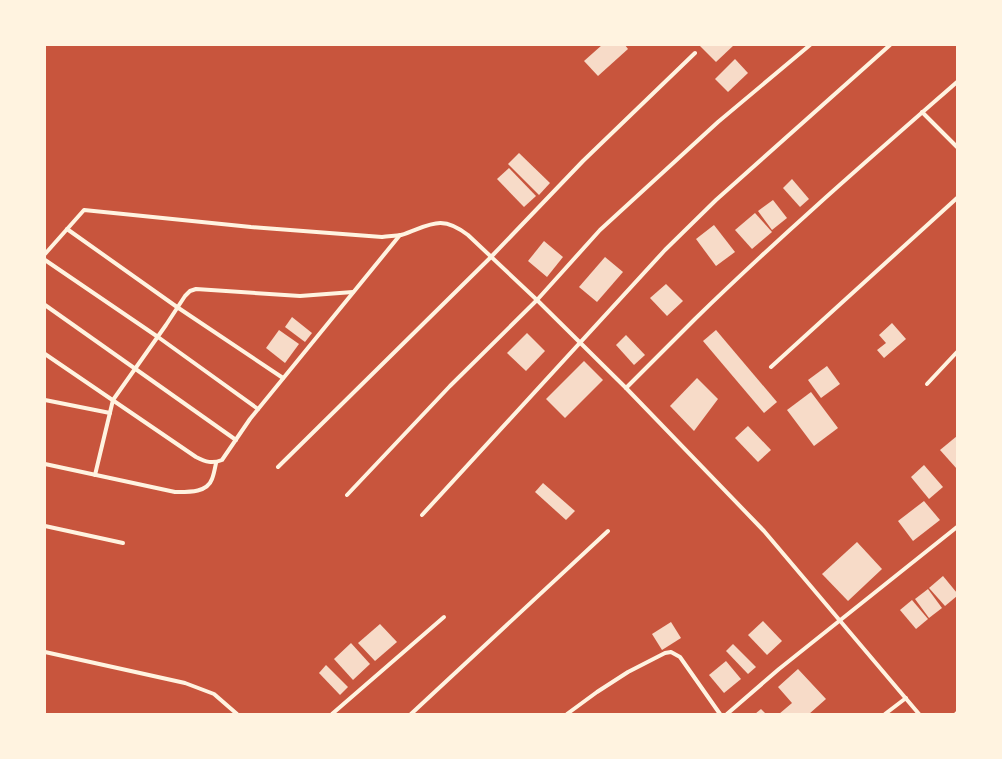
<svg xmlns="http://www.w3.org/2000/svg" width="1002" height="759" font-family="'Sofia Sans Condensed',sans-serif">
<rect width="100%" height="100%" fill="#c8553d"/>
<!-- building -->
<g fill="#f7dbc8">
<path d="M 602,45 L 625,45 L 628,49 L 598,76 L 584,61 Z"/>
<path d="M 699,45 L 734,45 L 716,62 Z"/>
<path d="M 735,59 L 748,73 L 728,92 L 715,79 Z"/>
<path d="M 519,153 L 550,183 L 539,195 L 508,164 Z"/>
<path d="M 509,168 L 536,196 L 524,207 L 497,179 Z"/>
<path d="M 792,179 L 809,199 L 800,207 L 783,188 Z"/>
<path d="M 773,200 L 787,218 L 772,230 L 758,211 Z"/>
<path d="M 755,213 L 772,232 L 752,249 L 735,230 Z"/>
<path d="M 714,225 L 735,252 L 716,266 L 696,239 Z"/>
<path d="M 544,241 L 563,257 L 547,277 L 528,261 Z"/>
<path d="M 605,257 L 623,272 L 597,302 L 579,287 Z"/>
<path d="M 666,284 L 683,301 L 667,316 L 650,298 Z"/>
<path d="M 292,317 L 312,333 L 305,342 L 285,327 Z"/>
<path d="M 892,323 L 906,339 L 884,358 L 877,350 L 886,343 L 879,335 Z"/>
<path d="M 279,330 L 299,344 L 285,363 L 266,348 Z"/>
<path d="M 716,330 L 777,402 L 764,413 L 703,341 Z"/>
<path d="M 527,333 L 545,351 L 526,371 L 507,353 Z"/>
<path d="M 626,335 L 645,355 L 634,365 L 616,345 Z"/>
<path d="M 584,361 L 603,380 L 565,418 L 546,399 Z"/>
<path d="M 827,366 L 840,384 L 821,398 L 808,380 Z"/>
<path d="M 697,378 L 718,399 L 694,431 L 670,406 Z"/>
<path d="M 811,392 L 838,428 L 814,446 L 787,410 Z"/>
<path d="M 748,426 L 771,450 L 758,462 L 735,438 Z"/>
<path d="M 957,436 L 957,469 L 940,450 Z"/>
<path d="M 924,465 L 943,487 L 929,499 L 911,477 Z"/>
<path d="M 543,483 L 575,511 L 566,520 L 535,492 Z"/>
<path d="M 924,501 L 940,520 L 913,541 L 898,521 Z"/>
<path d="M 857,542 L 882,569 L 848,601 L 822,574 Z"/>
<path d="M 943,576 L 957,593 L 957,596 L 945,606 L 929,588 Z"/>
<path d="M 928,589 L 942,608 L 929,618 L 915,599 Z"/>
<path d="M 912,600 L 928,619 L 916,629 L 900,610 Z"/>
<path d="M 763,621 L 782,641 L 767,655 L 748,635 Z"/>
<path d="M 671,622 L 681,638 L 662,650 L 652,634 Z"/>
<path d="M 380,624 L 397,642 L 375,661 L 358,643 Z"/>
<path d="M 351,643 L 370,664 L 353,680 L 334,659 Z"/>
<path d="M 733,644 L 756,667 L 748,674 L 726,651 Z"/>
<path d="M 726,661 L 741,679 L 724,693 L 709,675 Z"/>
<path d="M 326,665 L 348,687 L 340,695 L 319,673 Z"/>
<path d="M 798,669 L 826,699 L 809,714 L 779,714 L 792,703 L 778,687 Z"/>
<path d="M 761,709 L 766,714 L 755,714 Z"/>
</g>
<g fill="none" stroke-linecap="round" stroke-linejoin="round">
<!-- minor -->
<g stroke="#fff3e0" stroke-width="4">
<path d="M 922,112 L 957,147"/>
<path d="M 67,229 L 177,307 L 283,378"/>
<path d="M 45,254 L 84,210 L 251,227 L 382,237 C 388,236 395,236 401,235 C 429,226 440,213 468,235 L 537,300 L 626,388 L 764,531 L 919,714"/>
<path d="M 45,260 L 158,337 L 258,409"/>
<path d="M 45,305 L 236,440"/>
<path d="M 45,354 L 196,457 C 206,462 212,464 222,460 L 250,419 L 400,235"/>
<path d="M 771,367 L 957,198"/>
<path d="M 927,384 L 957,352"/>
<path d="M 626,388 C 649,365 672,342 695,319 C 779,237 869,159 957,82"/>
<path d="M 45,400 L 110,413"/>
<path d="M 45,464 L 175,492 C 188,492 207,493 212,479 C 214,474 215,468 216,463"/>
<path d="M 278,467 L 491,257 L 583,161 L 695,53"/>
<path d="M 95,475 L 113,400 L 166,325 L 185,296 L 190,291 L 196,289 L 300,296 L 353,292"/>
<path d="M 347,495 L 450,386 L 537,300 L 600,230 L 718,122 L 810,45"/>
<path d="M 422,515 L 665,250 L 716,200 L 890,45"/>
<path d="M 45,526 L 123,543"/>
<path d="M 45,652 L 185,683 L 214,694 L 237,714"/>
<path d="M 332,714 L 444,617"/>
<path d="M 411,714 L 608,531"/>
<path d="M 567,714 L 597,692 L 628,672 L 665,653 L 671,652 L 680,657 L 720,714"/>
<path d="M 727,714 L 779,669 L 957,527"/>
<path d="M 885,714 L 906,698"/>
<path d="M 956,714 L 957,713"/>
</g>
</g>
<!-- border -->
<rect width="1002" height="759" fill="none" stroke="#fff3e0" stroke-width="92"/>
</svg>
